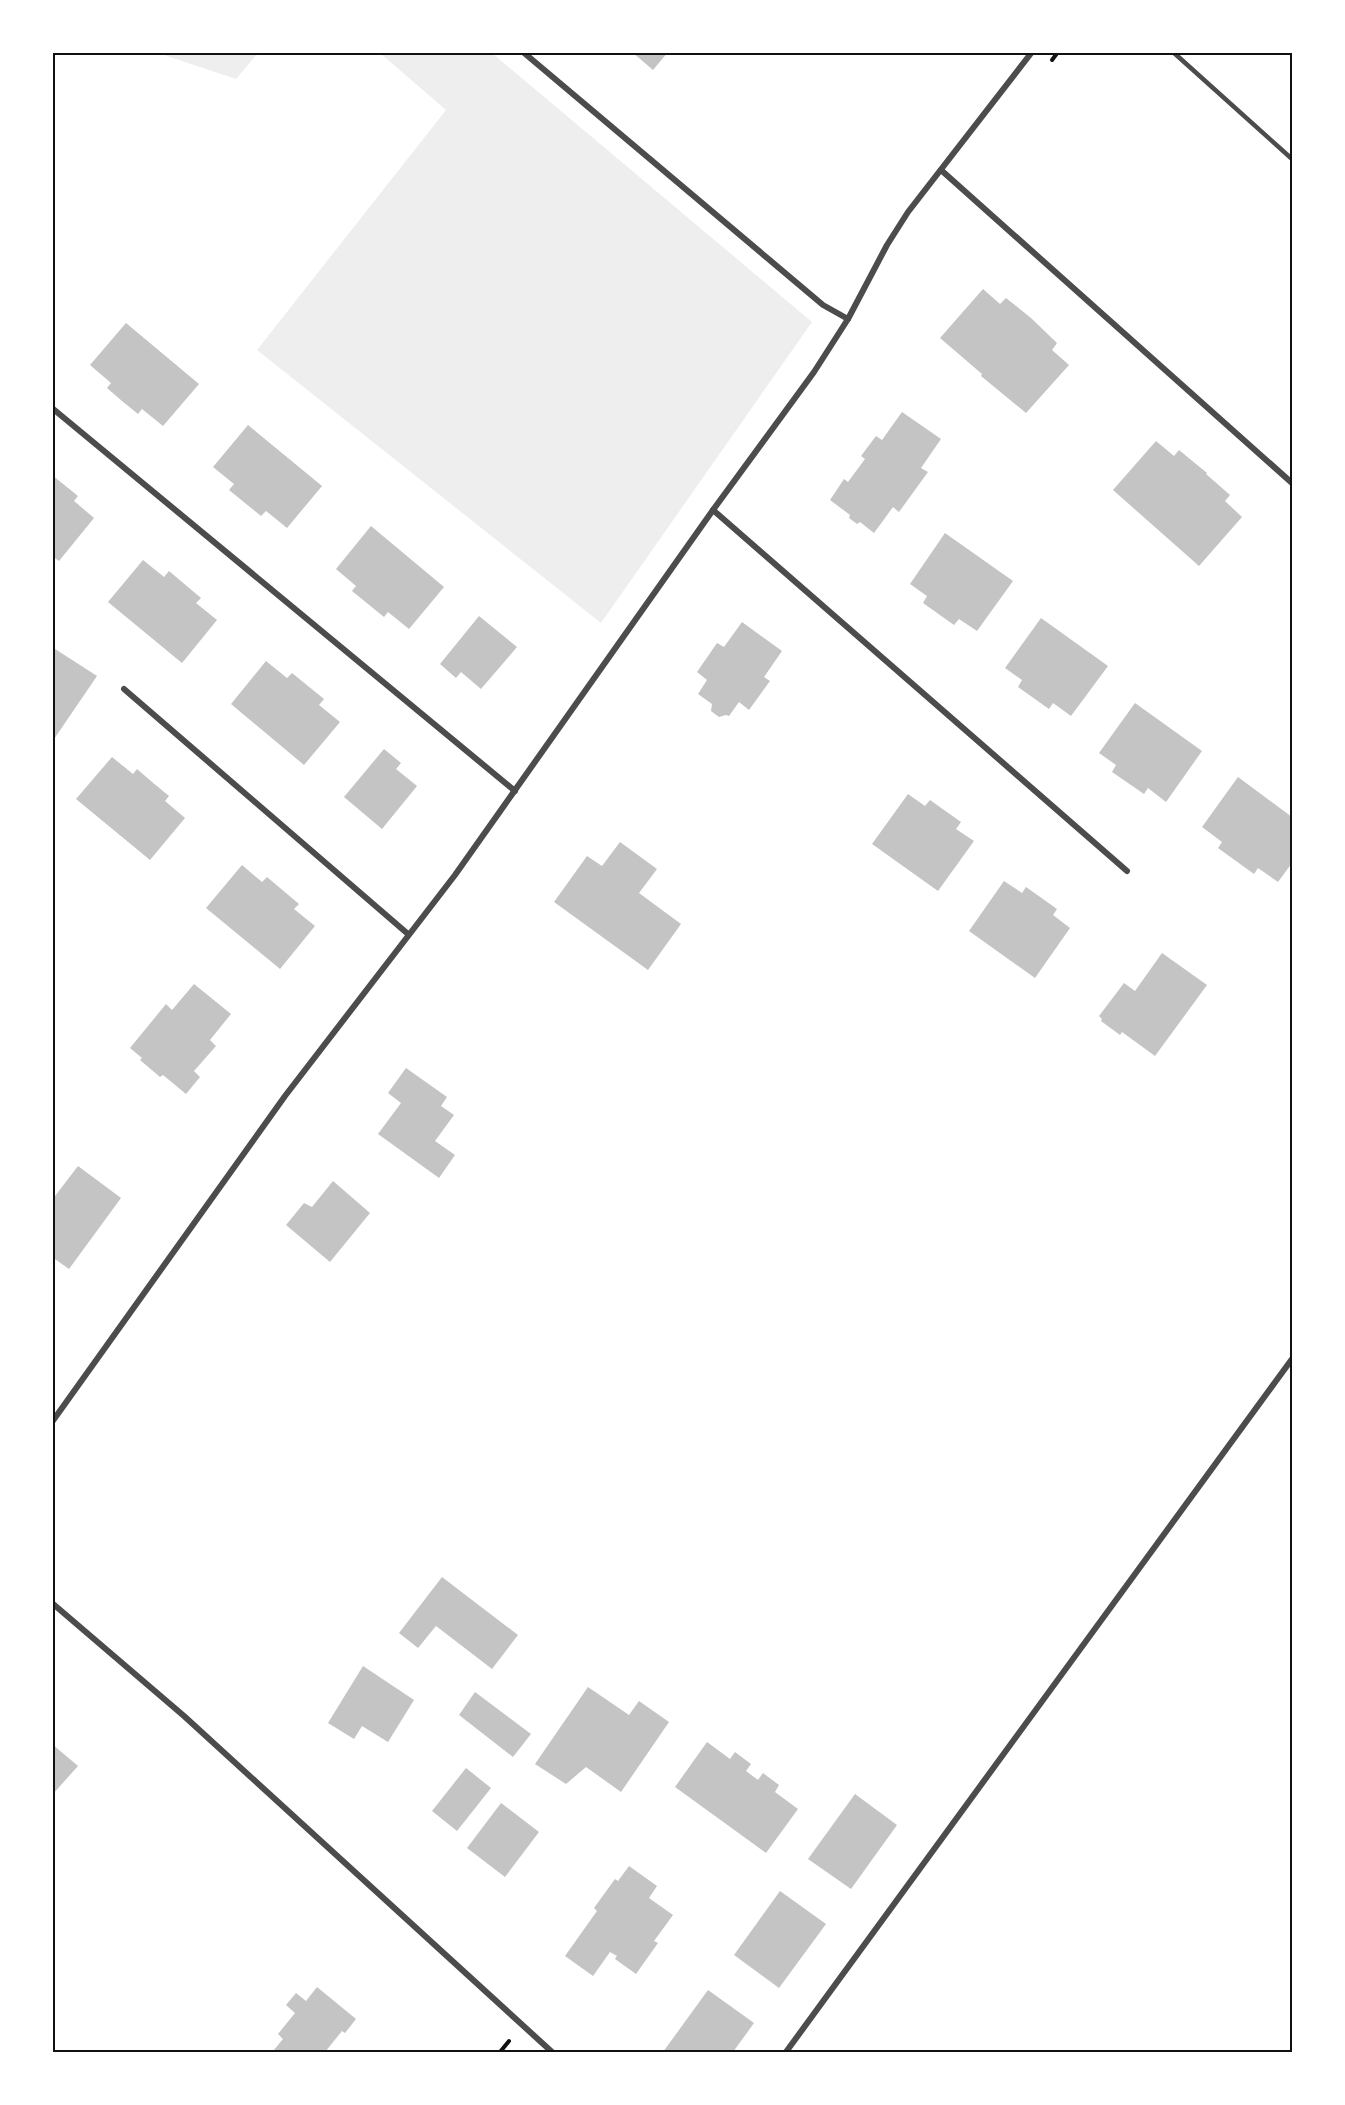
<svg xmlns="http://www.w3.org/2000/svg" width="1345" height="2105" font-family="Merriweather,serif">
<rect width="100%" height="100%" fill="#fff"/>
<!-- green -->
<g fill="#eee">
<path d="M 158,53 L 258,53 L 236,79 Z"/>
<path d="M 380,53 L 492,53 L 812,322 L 601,623 L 257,350 L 446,110 Z"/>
</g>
<!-- building -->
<g fill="#c4c4c4">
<path d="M 632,52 L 668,52 L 653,70 Z"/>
<path d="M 983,289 L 1000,304 L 1006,298 L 1031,318 L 1057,343 L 1052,350 L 1069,365 L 1026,413 L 981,376 L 982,374 L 940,338 Z"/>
<path d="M 126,323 L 199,384 L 163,426 L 142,409 L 138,414 L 122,401 L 107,388 L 111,383 L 90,365 Z"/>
<path d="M 902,412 L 941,439 L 921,468 L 928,472 L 899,512 L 893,507 L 874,533 L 860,522 L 857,524 L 849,518 L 850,515 L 830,500 L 844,479 L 848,482 L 865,459 L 861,456 L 876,436 L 882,440 Z"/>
<path d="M 248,425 L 322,486 L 287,528 L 266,511 L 261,516 L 229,490 L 234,484 L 213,467 Z"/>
<path d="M 1156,441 L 1174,456 L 1179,450 L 1207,473 L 1206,474 L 1230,495 L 1225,501 L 1242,517 L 1199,566 L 1113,490 Z"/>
<path d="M 52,475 L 78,496 L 74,501 L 94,518 L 59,561 L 52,556 Z"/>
<path d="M 371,526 L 444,587 L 409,629 L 388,612 L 384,617 L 352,591 L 356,586 L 336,569 Z"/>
<path d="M 945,533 L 1013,581 L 977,631 L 959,619 L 954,625 L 923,603 L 927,596 L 910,584 Z"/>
<path d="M 143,560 L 164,577 L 169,571 L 201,598 L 196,603 L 217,620 L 182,663 L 108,602 Z"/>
<path d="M 479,616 L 517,647 L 481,689 L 461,672 L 456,678 L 440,664 Z"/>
<path d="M 1041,618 L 1108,666 L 1071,716 L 1053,703 L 1049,709 L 1018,687 L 1022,680 L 1005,668 Z"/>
<path d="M 742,622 L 782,651 L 764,677 L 770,681 L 749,710 L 739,702 L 729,716 L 726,715 L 719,717 L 711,711 L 712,704 L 698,694 L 707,680 L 697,672 L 717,643 L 724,647 Z"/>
<path d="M 52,647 L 97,676 L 52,742 Z"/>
<path d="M 266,661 L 287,678 L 292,673 L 324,699 L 319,705 L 340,722 L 304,765 L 231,704 Z"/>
<path d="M 1135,703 L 1202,751 L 1166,802 L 1148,788 L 1144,794 L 1112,772 L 1116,765 L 1099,753 Z"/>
<path d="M 384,749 L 401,763 L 396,769 L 417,786 L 382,829 L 344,797 Z"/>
<path d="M 112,757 L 133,774 L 137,769 L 152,782 L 169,796 L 165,801 L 185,818 L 150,860 L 76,799 Z"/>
<path d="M 1238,777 L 1292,817 L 1292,863 L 1278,882 L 1258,868 L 1254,874 L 1218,848 L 1222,842 L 1202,827 Z"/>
<path d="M 908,794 L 925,806 L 930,800 L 961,822 L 956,829 L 974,841 L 938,891 L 872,844 Z"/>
<path d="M 620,842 L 657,869 L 639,893 L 681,924 L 648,970 L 554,902 L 587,856 L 602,866 Z"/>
<path d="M 242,865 L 262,882 L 267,877 L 299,904 L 294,909 L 315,926 L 280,969 L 206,908 Z"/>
<path d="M 1004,881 L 1022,893 L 1026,887 L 1057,909 L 1053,915 L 1070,928 L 1035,978 L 969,931 Z"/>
<path d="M 1162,953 L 1207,985 L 1155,1056 L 1122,1032 L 1120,1035 L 1101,1021 L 1102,1019 L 1099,1016 L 1124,983 L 1135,991 Z"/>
<path d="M 194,984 L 231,1014 L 210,1040 L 216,1046 L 194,1071 L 200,1077 L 186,1094 L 163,1075 L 160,1077 L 140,1060 L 142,1058 L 130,1048 L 166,1004 L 172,1010 Z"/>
<path d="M 406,1068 L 447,1097 L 441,1106 L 454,1115 L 435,1141 L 455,1155 L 439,1178 L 378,1134 L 401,1103 L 388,1093 Z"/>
<path d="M 78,1166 L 121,1198 L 69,1269 L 52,1257 L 52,1200 Z"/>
<path d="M 333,1181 L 370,1213 L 330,1262 L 286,1225 L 304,1203 L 312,1207 Z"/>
<path d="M 442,1577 L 518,1635 L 492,1669 L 436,1626 L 418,1648 L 399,1633 Z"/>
<path d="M 363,1666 L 414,1700 L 388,1742 L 362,1726 L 354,1739 L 328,1723 Z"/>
<path d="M 588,1687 L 629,1715 L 639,1701 L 669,1722 L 621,1792 L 586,1767 L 566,1784 L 535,1764 Z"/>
<path d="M 475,1692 L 531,1734 L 513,1757 L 459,1715 Z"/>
<path d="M 707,1742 L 730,1759 L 735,1752 L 751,1764 L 746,1771 L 758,1780 L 763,1773 L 779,1785 L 775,1792 L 798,1809 L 766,1853 L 675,1787 Z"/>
<path d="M 52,1744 L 78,1766 L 52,1795 Z"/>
<path d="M 466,1768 L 491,1788 L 457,1831 L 432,1811 Z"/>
<path d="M 855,1794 L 897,1825 L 851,1889 L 808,1859 Z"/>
<path d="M 501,1803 L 539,1832 L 505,1877 L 467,1848 Z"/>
<path d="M 629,1866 L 657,1886 L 649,1898 L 673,1915 L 654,1941 L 658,1943 L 636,1974 L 615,1959 L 617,1956 L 610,1952 L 593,1976 L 565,1956 L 597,1911 L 594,1908 L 615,1879 L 618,1881 Z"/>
<path d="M 780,1891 L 826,1924 L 779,1988 L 734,1955 Z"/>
<path d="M 317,1987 L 356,2019 L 345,2033 L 342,2031 L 325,2052 L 299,2052 L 296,2050 L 294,2052 L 274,2052 L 273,2051 L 283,2039 L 278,2034 L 295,2013 L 286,2005 L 296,1993 L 306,2001 Z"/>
<path d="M 708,1990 L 754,2023 L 733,2052 L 663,2052 Z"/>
</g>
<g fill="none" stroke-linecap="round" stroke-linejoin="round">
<!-- path -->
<g stroke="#111" stroke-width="4">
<path d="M 1052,60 L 1058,52"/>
<path d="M 500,2052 L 509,2041"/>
</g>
<!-- service -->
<path stroke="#4c4c4c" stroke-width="4.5" d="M 1173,52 L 1292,159"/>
<!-- minor -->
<g stroke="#4c4c4c" stroke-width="6">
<path d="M 523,52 L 823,305 L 848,319"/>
<path d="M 941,170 L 1292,483"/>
<path d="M 52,408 L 515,791"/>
<path d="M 713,510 L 1127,871"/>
<path d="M 124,689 L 408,934"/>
<path d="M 52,1422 L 285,1096 L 455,875 L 713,510 L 814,372 L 848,319 L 887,245 L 908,212 L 1032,52"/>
<path d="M 52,1603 L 184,1716 L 552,2052"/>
<path d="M 786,2052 L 1292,1359"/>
</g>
</g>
<!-- border -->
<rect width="1345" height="2105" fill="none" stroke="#ffffff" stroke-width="108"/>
<rect x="54" y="54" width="1237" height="1997" fill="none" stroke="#111" stroke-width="2"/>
</svg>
